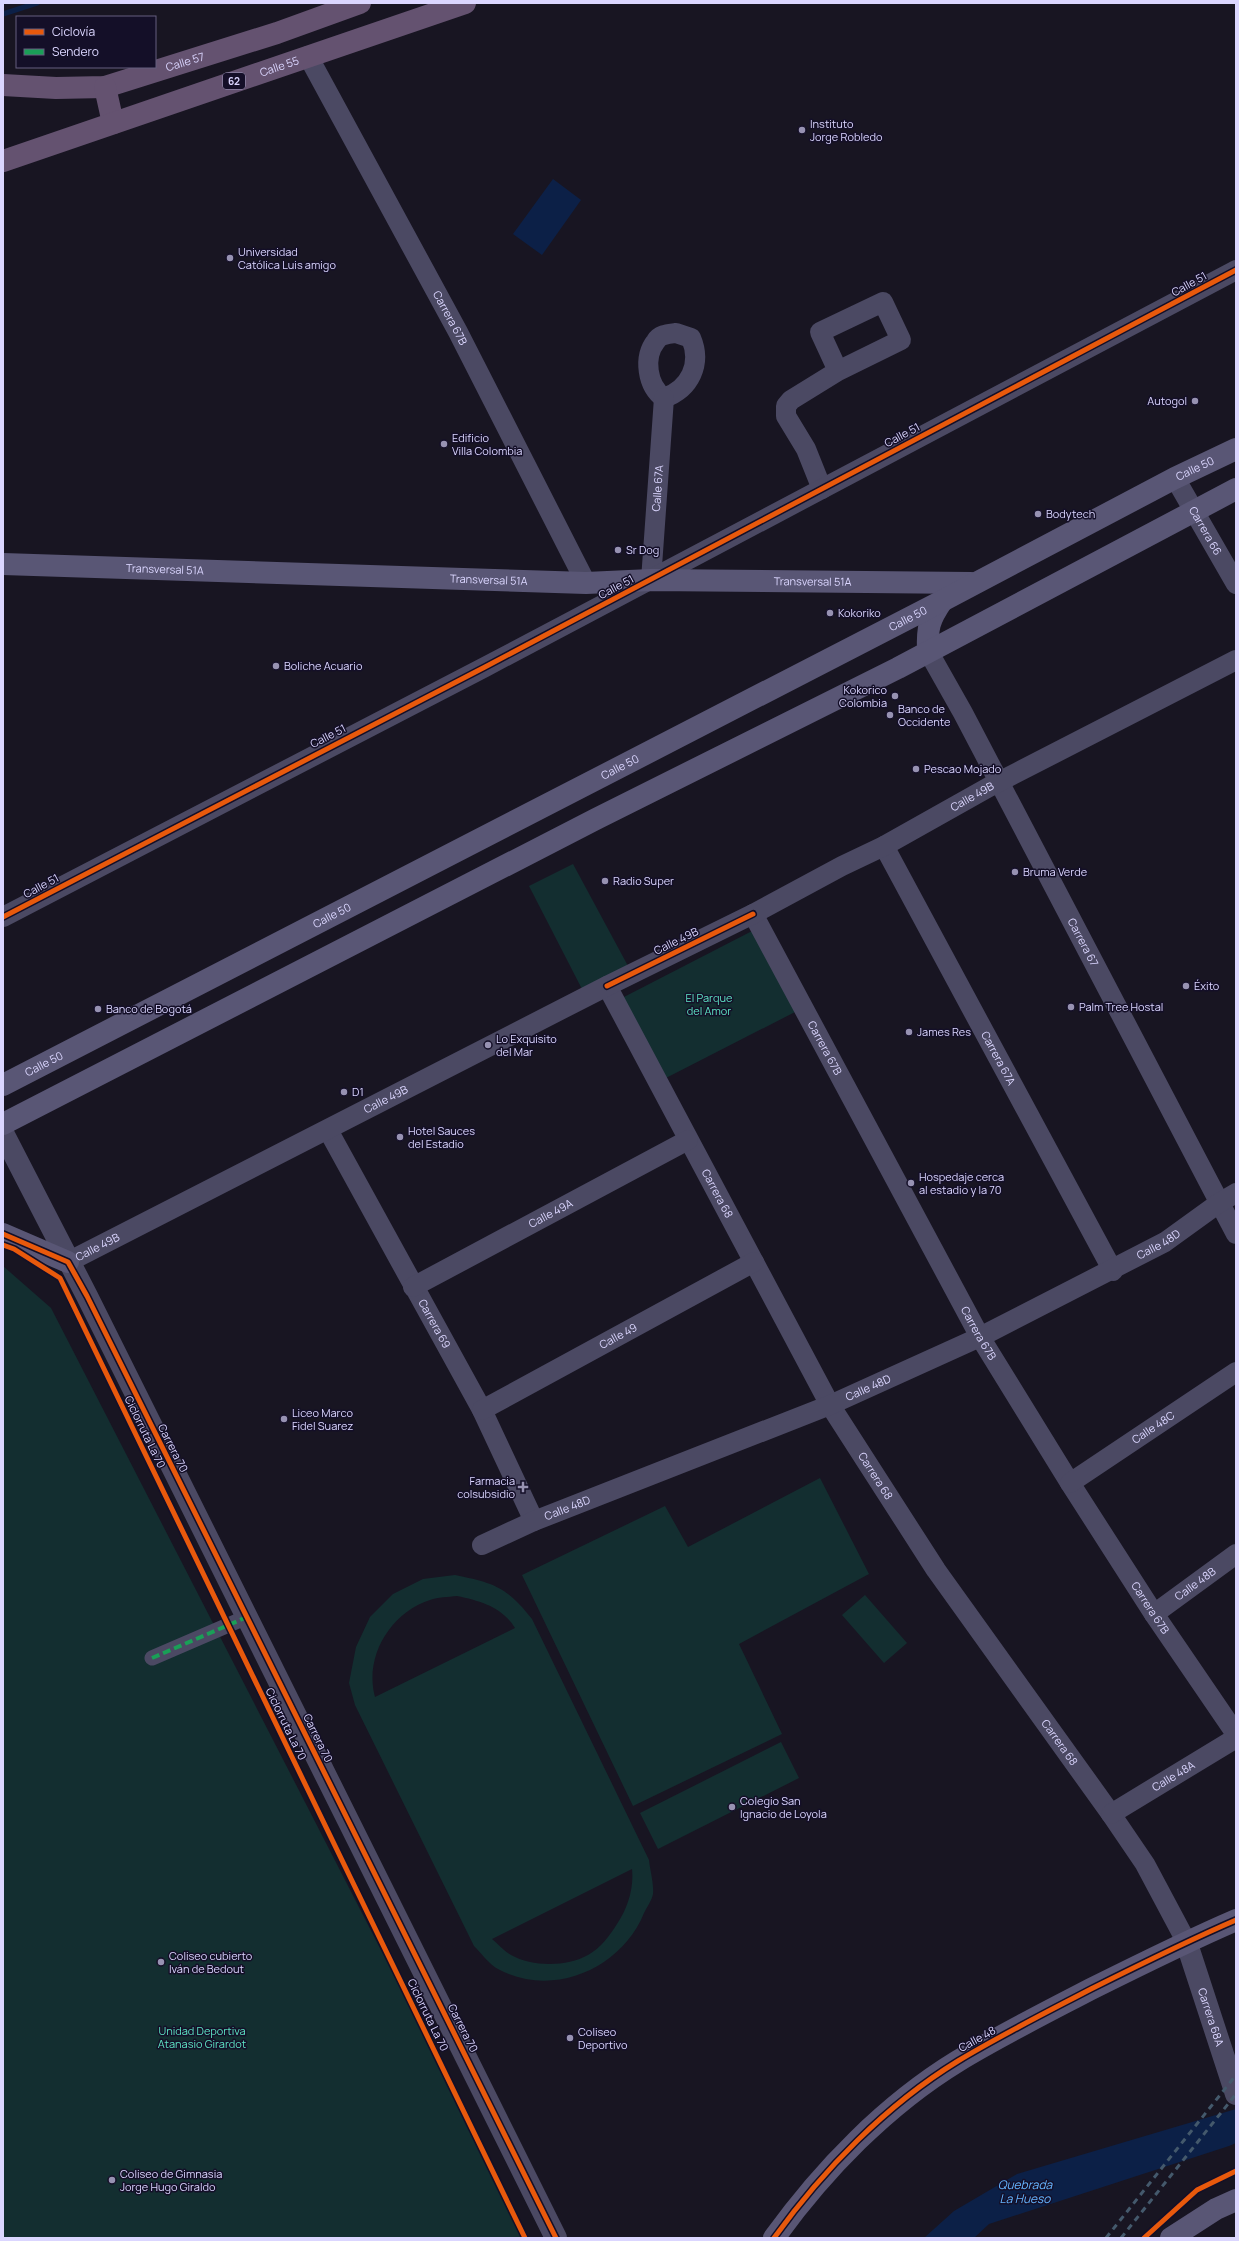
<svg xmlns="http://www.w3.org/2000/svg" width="1239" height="2241" font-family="Manrope,sans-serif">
<rect width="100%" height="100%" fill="#181522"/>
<!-- green -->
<g fill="#132e30" fill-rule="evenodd">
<path d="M 573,864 L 628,966 L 583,991 L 529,886 Z"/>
<path d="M 754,930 L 797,1011 L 664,1079 L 622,998 Z"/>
<path d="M 3,1266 L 51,1308 L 529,2238 L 3,2238 Z"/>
<path d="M 820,1478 L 869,1574 L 739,1644 L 782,1734 L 633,1806 L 522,1575 L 665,1506 L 688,1547 Z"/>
<path d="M 455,1575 C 494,1583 507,1587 532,1619 L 649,1860 C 650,1870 654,1884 653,1894 C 652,1900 647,1907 644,1913 C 622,1968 553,1999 498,1969 C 490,1965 481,1953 474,1946 L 355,1705 L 349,1683 L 356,1647 L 370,1617 L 393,1594 L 423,1579 ZM 457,1596 C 481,1601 502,1607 515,1628 L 375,1697 C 364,1657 390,1613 430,1600 C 438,1597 448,1597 457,1596 ZM 632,1869 C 634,1888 628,1908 617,1924 C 610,1935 601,1948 588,1955 C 567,1967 532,1967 511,1955 C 504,1951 498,1944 492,1939 Z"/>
<path d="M 865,1595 L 907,1643 L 884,1663 L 842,1615 Z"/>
<path d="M 781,1742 L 799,1778 L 658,1849 L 640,1813 Z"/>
</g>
<!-- water -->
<g fill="#0c2047">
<path d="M 553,179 L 581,200 L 542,255 L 513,234 Z"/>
<path d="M 1236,2109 L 1236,2143 L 1229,2146 L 989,2224 L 974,2238 L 924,2238 L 954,2211 L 1017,2174 Z"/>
</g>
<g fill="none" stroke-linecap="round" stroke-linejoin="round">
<!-- stream -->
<path stroke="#0c2047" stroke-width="5.5" d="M 3,14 L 37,3"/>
<!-- pedestrian -->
<path stroke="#4b4963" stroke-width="15" d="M 152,1658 L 247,1617"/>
<!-- minor -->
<g stroke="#4b4963" stroke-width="20">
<path id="s1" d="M 308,56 L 458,332 L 586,583"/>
<path d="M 676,333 L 691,338 C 702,364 690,389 664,398 C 647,386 643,357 656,341 C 660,334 669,334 676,333 Z"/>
<path id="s2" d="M 1175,478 L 1236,584"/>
<path d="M 822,489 L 806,449 L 786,416 L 786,406 L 791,400 L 838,371 L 901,340 L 883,302 L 820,332 L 838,371"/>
<path id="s3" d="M 651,580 L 664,398"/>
<path id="s4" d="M 928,651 L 963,713 L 1236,1234"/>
<path id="s5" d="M 884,846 L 1113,1271"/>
<path id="s6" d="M 753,914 L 980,1337 L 1070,1483 L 1154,1614 L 1236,1734"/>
<path d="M 3,917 L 485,667 L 1236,270"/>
<path id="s7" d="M 607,986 L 830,1405 L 936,1570 L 1111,1814 L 1145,1864 L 1186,1941"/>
<path id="s8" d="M 328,1130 L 482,1410 L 534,1521"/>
<path id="s9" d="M 68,1262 L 607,986 L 753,914 L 842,866 L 884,846 L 989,787 L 1236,660"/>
<path id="s10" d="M 413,1287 L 688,1140"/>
<path id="s11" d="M 482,1410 L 754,1262"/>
<path id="s12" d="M 1070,1483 L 1236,1372"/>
<path id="s13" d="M 482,1545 L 534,1521 L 830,1405 L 980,1337 L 1165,1242 L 1219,1203 L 1236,1193"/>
<path id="s14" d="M 1154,1614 L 1236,1554"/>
<path id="s15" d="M 1111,1814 L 1236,1738"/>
</g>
<!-- tertiary -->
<g stroke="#4b4963" stroke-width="22">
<path d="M 3,1133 L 87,1296 L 556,2238"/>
<path id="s16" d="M 1186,1941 L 1236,2094"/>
</g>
<!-- secondary -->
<g stroke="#595675" stroke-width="22">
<path id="s17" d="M 3,564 L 586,583 L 651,580 L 971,583"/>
<path d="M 928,651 C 927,628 929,620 942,601"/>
<path id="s18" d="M 3,1085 L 942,601 L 1175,478 L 1236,449"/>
<path d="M 3,1124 L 596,819 L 898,668 L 1236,489"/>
<path d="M 3,1234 L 68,1262"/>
<path d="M 774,2238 C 823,2170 886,2105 958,2061 C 1001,2035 1047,2012 1091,1989 C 1139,1965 1187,1941 1236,1920"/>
<path d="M 1171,2238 L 1216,2209 L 1236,2200"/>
</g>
<!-- trunk -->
<g stroke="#645270" stroke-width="22">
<path id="s19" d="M 3,85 L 56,88 L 105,87 L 277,33 L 360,3"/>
<path d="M 105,87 L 113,123"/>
<path id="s20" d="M 3,161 L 465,3"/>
</g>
<!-- rail -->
<g stroke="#44596c" stroke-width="3" stroke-dasharray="6 5" stroke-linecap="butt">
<path d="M 1106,2238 L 1236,2075"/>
<path d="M 1121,2238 L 1236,2094"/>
</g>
<!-- quiet -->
<path stroke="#1a9f57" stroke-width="4" stroke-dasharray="8 4" stroke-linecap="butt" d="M 152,1658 L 247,1617"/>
<!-- cycleway casing -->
<g stroke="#140f28" stroke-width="8">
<g id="cycleway">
<path d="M 3,917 L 485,667 L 1236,270"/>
<path d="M 607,986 L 753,914"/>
<path d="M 3,1234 L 68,1262 L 87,1296 L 556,2238"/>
<path d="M 3,1245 L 14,1249 L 60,1278 L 525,2238"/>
<path d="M 774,2238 C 823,2170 886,2105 958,2061 C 1001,2035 1047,2012 1091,1989 C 1139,1965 1187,1941 1236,1920"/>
<path d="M 1144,2238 L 1197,2190 L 1236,2171"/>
</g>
</g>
<!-- cycleway -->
<use href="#cycleway" stroke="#e8590c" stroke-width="5"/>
</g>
<!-- markers -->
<g fill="#9792b2" stroke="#140f28" stroke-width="1.5">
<circle cx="802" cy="130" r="4"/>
<circle cx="230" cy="258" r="4"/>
<circle cx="1195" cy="401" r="4"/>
<circle cx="444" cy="444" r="4"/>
<circle cx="1038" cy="514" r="4"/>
<circle cx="618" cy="550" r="4"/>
<circle cx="830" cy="613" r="4"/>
<circle cx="276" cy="666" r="4"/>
<circle cx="895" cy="696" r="4"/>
<circle cx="890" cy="715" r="4"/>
<circle cx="916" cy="769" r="4"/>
<circle cx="1015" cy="872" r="4"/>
<circle cx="605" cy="881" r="4"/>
<circle cx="1186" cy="986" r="4"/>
<circle cx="1071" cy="1007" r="4"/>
<circle cx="98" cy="1009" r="4"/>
<circle cx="909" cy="1032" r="4"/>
<circle cx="488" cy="1045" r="4"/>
<circle cx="344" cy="1092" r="4"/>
<circle cx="400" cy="1137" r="4"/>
<circle cx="911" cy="1183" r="4"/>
<circle cx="284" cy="1419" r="4"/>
<path d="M521 1481h4v4h4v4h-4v4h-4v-4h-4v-4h4z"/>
<circle cx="732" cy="1807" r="4"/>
<circle cx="161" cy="1962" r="4"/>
<circle cx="570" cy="2038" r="4"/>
<circle cx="112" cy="2180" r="4"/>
</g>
<g text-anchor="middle" stroke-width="3" stroke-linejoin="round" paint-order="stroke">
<!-- shield labels -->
<rect fill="#140f28" stroke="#9f9abe" stroke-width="1" x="223" y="73" width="22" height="16" rx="3"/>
<g font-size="10" font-weight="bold" fill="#dbd6ff">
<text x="234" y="85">62</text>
</g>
<!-- street labels -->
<g font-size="11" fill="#dbd6ff" stroke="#140f28">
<text dy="4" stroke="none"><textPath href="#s19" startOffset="186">Calle 57</textPath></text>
<text dy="4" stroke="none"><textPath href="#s20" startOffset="292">Calle 55</textPath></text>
<text transform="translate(1189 284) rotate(-29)" y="4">Calle 51</text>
<text dy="4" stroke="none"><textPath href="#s1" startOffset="298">Carrera 67B</textPath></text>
<text transform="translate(902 435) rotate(-28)" y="4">Calle 51</text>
<text dy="4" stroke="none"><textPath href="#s18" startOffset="1342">Calle 50</textPath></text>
<text dy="4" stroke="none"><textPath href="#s3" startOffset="92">Calle 67A</textPath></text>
<text dy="4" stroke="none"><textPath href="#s2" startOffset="61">Carrera 66</textPath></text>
<text dy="4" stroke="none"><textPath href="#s17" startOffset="162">Transversal 51A</textPath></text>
<text dy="4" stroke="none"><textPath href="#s17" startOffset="486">Transversal 51A</textPath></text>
<text dy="4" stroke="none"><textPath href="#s17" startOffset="810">Transversal 51A</textPath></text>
<text transform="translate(616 587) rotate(-28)" y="4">Calle 51</text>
<text dy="4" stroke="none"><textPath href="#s18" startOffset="1018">Calle 50</textPath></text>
<text transform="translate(328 736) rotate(-27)" y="4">Calle 51</text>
<text dy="4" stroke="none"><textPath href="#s18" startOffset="694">Calle 50</textPath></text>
<text dy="4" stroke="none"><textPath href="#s9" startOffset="1017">Calle 49B</textPath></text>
<text transform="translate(41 886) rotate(-28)" y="4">Calle 51</text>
<text dy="4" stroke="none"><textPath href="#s18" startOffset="370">Calle 50</textPath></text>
<text transform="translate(676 941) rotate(-26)" y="4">Calle 49B</text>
<text dy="4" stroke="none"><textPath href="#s4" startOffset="330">Carrera 67</textPath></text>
<text dy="4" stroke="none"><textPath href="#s6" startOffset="152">Carrera 67B</textPath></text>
<text dy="4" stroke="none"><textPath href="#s5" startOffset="241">Carrera 67A</textPath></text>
<text dy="4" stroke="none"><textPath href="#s18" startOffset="46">Calle 50</textPath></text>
<text dy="4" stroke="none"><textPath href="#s9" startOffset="357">Calle 49B</textPath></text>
<text dy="4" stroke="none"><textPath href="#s7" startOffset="235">Carrera 68</textPath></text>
<text dy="4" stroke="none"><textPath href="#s10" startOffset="156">Calle 49A</textPath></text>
<text dy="4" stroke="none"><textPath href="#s13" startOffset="741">Calle 48D</textPath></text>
<text dy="4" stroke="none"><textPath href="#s9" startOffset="33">Calle 49B</textPath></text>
<text dy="4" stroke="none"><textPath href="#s8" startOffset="221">Carrera 69</textPath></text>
<text dy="4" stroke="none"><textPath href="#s6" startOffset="476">Carrera 67B</textPath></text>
<text dy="4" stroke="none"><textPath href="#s11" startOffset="155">Calle 49</textPath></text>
<text dy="4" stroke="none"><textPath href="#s13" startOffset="417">Calle 48D</textPath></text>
<text dy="4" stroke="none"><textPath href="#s12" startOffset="100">Calle 48C</textPath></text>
<text transform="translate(145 1432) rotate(64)" y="4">Ciclorruta La 70</text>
<text transform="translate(173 1448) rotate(63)" y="4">Carrera 70</text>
<text dy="4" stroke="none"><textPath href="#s7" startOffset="559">Carrera 68</textPath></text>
<text dy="4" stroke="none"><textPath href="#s13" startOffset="93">Calle 48D</textPath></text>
<text dy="4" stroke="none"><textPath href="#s14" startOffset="51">Calle 48B</textPath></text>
<text dy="4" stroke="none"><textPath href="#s6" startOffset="800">Carrera 67B</textPath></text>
<text transform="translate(286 1724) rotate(64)" y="4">Ciclorruta La 70</text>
<text transform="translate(318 1738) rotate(64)" y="4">Carrera 70</text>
<text dy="4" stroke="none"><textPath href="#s7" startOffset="883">Carrera 68</textPath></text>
<text dy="4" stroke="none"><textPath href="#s15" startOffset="73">Calle 48A</textPath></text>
<text transform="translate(428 2015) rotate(64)" y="4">Ciclorruta La 70</text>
<text dy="4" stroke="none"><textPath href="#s16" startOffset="80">Carrera 68A</textPath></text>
<text transform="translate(463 2028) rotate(63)" y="4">Carrera 70</text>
<text transform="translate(977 2039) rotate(-29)" y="4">Calle 48</text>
</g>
<!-- poi labels -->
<g font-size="11" fill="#dbd6ff" stroke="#140f28" text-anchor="start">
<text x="810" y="128">Instituto<tspan x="810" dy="13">Jorge Robledo</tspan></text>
<text x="238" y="256">Universidad<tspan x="238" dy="13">Católica Luis amigo</tspan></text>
<text x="1187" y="405" text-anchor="end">Autogol</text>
<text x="452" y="442">Edificio<tspan x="452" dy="13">Villa Colombia</tspan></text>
<text x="1046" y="518">Bodytech</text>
<text x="626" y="554">Sr Dog</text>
<text x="838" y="617">Kokoriko</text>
<text x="284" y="670">Boliche Acuario</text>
<text x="887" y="694" text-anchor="end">Kokorico<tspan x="887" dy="13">Colombia</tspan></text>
<text x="898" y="713">Banco de<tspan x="898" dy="13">Occidente</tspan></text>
<text x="924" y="773">Pescao Mojado</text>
<text x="1023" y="876">Bruma Verde</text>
<text x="613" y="885">Radio Super</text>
<text x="1194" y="990">Éxito</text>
<text x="1079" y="1011">Palm Tree Hostal</text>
<text x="106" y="1013">Banco de Bogotá</text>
<text x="917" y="1036">James Res</text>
<text x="496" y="1043">Lo Exquisito<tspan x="496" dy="13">del Mar</tspan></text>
<text x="352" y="1096">D1</text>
<text x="408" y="1135">Hotel Sauces<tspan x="408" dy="13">del Estadio</tspan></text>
<text x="919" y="1181">Hospedaje cerca<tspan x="919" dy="13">al estadio y la 70</tspan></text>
<text x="292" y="1417">Liceo Marco<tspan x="292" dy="13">Fidel Suarez</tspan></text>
<text x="515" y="1485" text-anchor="end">Farmacia<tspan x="515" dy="13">colsubsidio</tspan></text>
<text x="740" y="1805">Colegio San<tspan x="740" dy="13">Ignacio de Loyola</tspan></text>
<text x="169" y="1960">Coliseo cubierto<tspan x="169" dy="13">Iván de Bedout</tspan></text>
<text x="578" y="2036">Coliseo<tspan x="578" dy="13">Deportivo</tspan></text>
<text x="120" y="2178">Coliseo de Gimnasia<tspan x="120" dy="13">Jorge Hugo Giraldo</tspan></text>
</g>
<!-- park labels -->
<g font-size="11" fill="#5de4c4" stroke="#140f28">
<text x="709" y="1002">El Parque<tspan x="709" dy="13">del Amor</tspan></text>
<text x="202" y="2035">Unidad Deportiva<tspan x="202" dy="13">Atanasio Girardot</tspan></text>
</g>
<!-- water labels -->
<g font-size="12" font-style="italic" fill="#64b4ff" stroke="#140f28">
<text x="1025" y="2189">Quebrada<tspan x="1025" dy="14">La Hueso</tspan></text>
</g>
</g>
<!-- border -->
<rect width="1239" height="2241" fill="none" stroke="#dbd6ff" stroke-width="8"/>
<!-- legend -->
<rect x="16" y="16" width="140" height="52" fill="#140f28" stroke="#645f7e"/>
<rect x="24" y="29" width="20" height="6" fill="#e8590c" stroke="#645f7e"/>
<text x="52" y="36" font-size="12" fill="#dbd6ff">Ciclovía</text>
<rect x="24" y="49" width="20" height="6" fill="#1a9f57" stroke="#645f7e"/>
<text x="52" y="56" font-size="12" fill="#dbd6ff">Sendero</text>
</svg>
